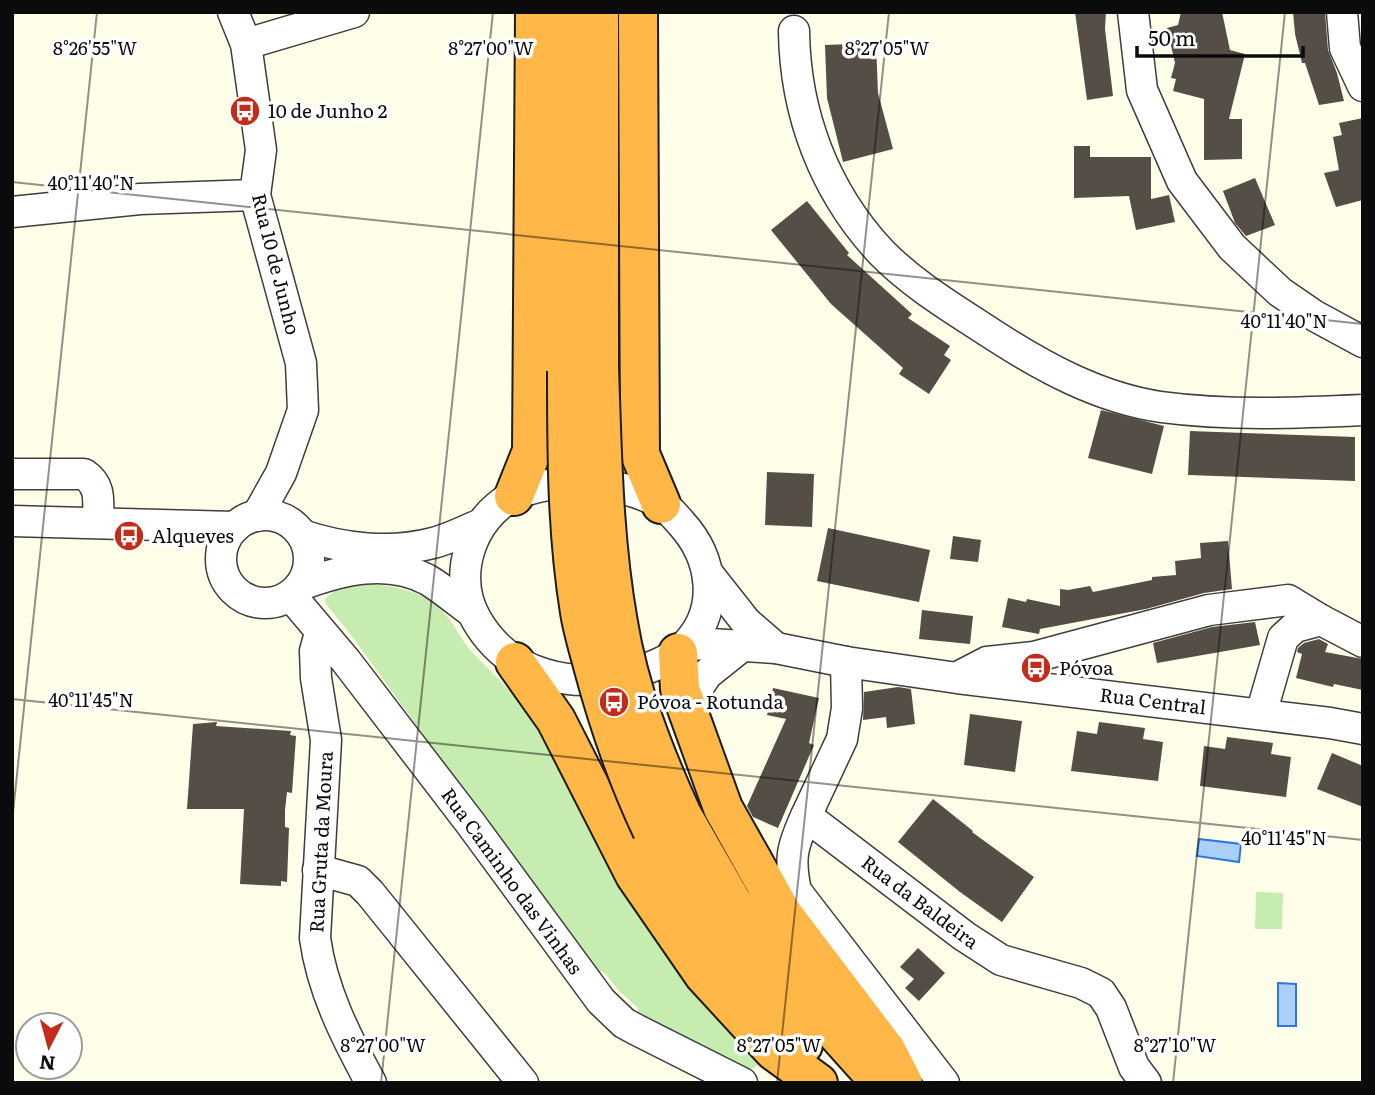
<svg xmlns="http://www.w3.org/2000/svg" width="1375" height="1095" font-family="Literata,serif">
<rect width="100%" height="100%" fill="#fffee9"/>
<!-- green -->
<g fill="#c6ecb0">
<path d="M 372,584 C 402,587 431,594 450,620 C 457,630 463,642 472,652 C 488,669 505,685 521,704 L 764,1060 L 747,1073 L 638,1019 L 638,1008 L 619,991 L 604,972 L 593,971 L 419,740 L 422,733 L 351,635 L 326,604 L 325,600 C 336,585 355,585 372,584 Z"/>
<path d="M 1256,892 L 1283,893 L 1282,929 L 1255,929 Z"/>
</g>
<!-- water -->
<g fill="#aad0fa" stroke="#2c78d6" stroke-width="2">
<path d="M 1199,839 L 1241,844 L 1239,862 L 1197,856 Z"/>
<path d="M 1278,983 L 1296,984 L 1296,1026 L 1278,1026 Z"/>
</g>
<!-- building -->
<g fill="#544e47">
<path d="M 1075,12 L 1106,12 L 1105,29 L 1113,96 L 1087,100 Z"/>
<path d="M 1181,12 L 1222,12 L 1230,50 L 1245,54 L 1229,119 L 1242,119 L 1242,159 L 1204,160 L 1204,99 L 1173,91 L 1176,79 L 1171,78 L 1175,63 L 1167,28 L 1178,25 Z"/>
<path d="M 1293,12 L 1325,12 L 1328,50 L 1337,73 L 1344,101 L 1319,105 L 1305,63 L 1302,63 L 1295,34 Z"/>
<path d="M 876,43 L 878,93 L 893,149 L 843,162 L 827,98 L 825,45 Z"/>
<path d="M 1363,118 L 1363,200 L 1336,207 L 1324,173 L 1339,170 L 1333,137 L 1342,135 L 1339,123 Z"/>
<path d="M 1074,146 L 1090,146 L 1090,157 L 1151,157 L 1151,199 L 1169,195 L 1175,222 L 1136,230 L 1129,196 L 1074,198 Z"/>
<path d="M 1255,178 L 1275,225 L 1246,236 L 1235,223 L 1223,191 Z"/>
<path d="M 807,201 L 849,253 L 847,255 L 912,314 L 908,318 L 950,346 L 944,355 L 951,360 L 929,394 L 899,374 L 903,368 L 831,304 L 771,230 Z"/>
<path d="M 1101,410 L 1164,426 L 1152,474 L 1088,458 Z"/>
<path d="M 1190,431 L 1355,437 L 1355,481 L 1188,475 Z"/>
<path d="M 767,472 L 814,474 L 812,527 L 765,525 Z"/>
<path d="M 828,528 L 930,550 L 919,602 L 817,581 Z"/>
<path d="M 953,536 L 981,540 L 978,562 L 950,559 Z"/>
<path d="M 1228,541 L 1232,589 L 1204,593 L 1146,609 L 1040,629 L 1039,634 L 1002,627 L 1008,598 L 1026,602 L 1027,599 L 1060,606 L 1060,589 L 1068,590 L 1090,586 L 1093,592 L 1152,580 L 1152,577 L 1176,575 L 1175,561 L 1201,558 L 1200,543 Z"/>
<path d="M 922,610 L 973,616 L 970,644 L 919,639 Z"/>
<path d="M 1255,622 L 1260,645 L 1157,663 L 1153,643 L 1212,627 Z"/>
<path d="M 1319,639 L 1328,644 L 1325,652 L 1363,659 L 1363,690 L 1334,684 L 1333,687 L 1296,678 L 1302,654 L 1297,652 L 1298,648 L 1304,643 Z"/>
<path d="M 898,687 L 911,689 L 915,724 L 887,728 L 886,717 L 863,720 L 864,692 Z"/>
<path d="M 773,688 L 819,698 L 809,743 L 814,745 L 778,828 L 753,817 L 747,806 L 786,719 L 767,715 Z"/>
<path d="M 970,714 L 1022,721 L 1015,772 L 964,765 Z"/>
<path d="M 217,722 L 216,726 L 291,731 L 290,735 L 296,736 L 292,793 L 287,792 L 285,810 L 285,827 L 289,828 L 287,882 L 281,881 L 281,886 L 240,884 L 244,809 L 187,809 L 193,724 Z"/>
<path d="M 1099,722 L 1145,728 L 1143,739 L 1163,742 L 1158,781 L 1071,771 L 1077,731 L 1097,734 Z"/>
<path d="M 1227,737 L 1273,743 L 1271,754 L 1291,757 L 1286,797 L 1200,786 L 1204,746 L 1225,749 Z"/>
<path d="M 1332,753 L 1363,766 L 1363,807 L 1317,789 Z"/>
<path d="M 933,799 L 973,831 L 972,832 L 1034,877 L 1002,922 L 960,892 L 898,842 Z"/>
<path d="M 918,948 L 945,973 L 919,1001 L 905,988 L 914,979 L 900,967 Z"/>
</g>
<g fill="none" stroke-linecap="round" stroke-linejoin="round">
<!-- minor casing -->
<g stroke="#3e3e3e" stroke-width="33">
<g id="minor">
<path d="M 233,12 L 246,44 L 261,150 L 255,195 L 301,363 L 303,410 L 281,473 L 257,516"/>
<path d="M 1133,12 L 1142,90 L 1182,181 L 1232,247 L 1280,292 L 1315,316 L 1363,342"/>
<path d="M 1342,12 L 1345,48 L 1363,86"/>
<path d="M 794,31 C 795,113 824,191 881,252 C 913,285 954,309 992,334 C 1043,367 1099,398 1161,407 C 1228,416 1296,413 1363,410"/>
<path d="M 246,44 L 354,12"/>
<path d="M 12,212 L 140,199 L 255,195"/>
<path d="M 12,474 L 84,474 C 102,486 98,502 98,522"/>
<path d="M 586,482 C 612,486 638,490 662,504 C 669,509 675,516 681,523 C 713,558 721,610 685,646 C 672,660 652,667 634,673 C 573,690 509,677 476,619 C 452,576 470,519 513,496 C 536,484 561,483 586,482 Z"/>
<circle cx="265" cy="559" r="44"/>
<path d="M 12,521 L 235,527"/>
<path d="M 302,535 C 343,549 391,554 433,543 C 449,539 464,531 479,525"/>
<path d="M 709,575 L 746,622 L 776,648"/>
<path d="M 301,585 C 341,570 387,558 428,580 C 443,589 458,602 472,612"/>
<path d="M 291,596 L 346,661 L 471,824 L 601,1001 L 624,1023 L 635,1029 L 742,1083"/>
<path d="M 320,633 L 315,651 L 316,678 L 326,740 L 315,938 C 322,990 346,1037 371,1083"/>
<path d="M 687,645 L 711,644 L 776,648 L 846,662 L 957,678 L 1330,723 L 1363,729"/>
<path d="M 846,662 L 847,708 L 842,739 L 806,816 L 964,936 L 1001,960 L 1081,983 L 1101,993 L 1111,1008 L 1134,1067 L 1146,1083"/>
<path d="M 960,676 L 987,662 L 1034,657 L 1209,610 L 1288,600 L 1321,620"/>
<path d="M 1261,714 L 1283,638 L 1295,627 L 1321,620 L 1363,642"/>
<path d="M 690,722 L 697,689 L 707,674 L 742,646"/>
<path d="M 806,816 C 792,847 789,858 796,891 L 944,1083"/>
<path d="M 318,870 L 358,881 L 370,893 L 523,1083"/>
</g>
</g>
<!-- highway casing -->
<g stroke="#1c1c1c" stroke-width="42">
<g id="highway">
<path d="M 565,12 L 567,371"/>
<path d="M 599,12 L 599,368"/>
<path d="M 638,12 L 640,454 L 661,504"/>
<path d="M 514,496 L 532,451 L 535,12"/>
<path d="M 678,653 L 680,689 L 723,808 L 782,913 L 886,1050 L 903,1083"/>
<path d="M 515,662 L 556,720 L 635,875 L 704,975 L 774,1051 L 818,1083"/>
<path d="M 682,815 L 732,902 L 794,986 L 881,1083"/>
<path d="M 652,830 L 693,902 L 771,1009 L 803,1045"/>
</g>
</g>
<!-- minor -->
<use href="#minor" stroke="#fff" stroke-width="30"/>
<!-- highway -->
<use href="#highway" stroke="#ffb747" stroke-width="38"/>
<!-- highway-bridge casing -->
<g stroke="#1c1c1c" stroke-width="42" stroke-linecap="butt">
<g id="highway-bridge">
<path d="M 599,368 C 602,453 603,539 618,623 C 629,690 654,754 682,815"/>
<path d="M 567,371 C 567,452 567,532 580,612 C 583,631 589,650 594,669 C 609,725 627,777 652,830"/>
</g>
</g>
<!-- highway-bridge -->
<use href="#highway-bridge" stroke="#ffb747" stroke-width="38"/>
</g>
<!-- ticks -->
<path fill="none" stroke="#0b0b0b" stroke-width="2" stroke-opacity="0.45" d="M 12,182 L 1363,324M 12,699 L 1363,840M 12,822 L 97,12M 381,1083 L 493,12M 777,1083 L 889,12M 1173,1083 L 1285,12"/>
<!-- icons -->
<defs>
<g id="bus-disc" transform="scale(1.575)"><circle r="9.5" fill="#c32c1a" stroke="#fff"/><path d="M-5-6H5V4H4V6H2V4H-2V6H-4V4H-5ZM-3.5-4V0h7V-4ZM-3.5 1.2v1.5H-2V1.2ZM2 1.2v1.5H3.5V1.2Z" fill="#fff"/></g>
</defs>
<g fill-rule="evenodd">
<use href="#bus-disc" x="245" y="111"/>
<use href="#bus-disc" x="129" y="536"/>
<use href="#bus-disc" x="1036" y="668"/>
<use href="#bus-disc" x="614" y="702"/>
</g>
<g text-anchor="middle" stroke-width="7" stroke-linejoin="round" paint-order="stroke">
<!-- poi labels -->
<g font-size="19" fill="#0b0b0b" stroke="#fff" text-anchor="start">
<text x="268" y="118">10 de Junho 2</text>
<text x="152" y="543">Alqueves</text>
<text x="1059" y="675">Póvoa</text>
<text x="637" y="709">Póvoa - Rotunda</text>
</g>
<!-- street labels -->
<g font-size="19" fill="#0b0b0b" stroke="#fff">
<text transform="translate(276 264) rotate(76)" y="7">Rua 10 de Junho</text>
<text transform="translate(1153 701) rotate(7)" y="7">Rua Central</text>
<text transform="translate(321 842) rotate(-87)" y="7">Rua Gruta da Moura</text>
<text transform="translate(512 881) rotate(54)" y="7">Rua Caminho das Vinhas</text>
<text transform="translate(920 902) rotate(37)" y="7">Rua da Baldeira</text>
</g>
</g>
<g font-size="18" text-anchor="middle" fill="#0b0b0b" stroke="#fff" stroke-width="7" stroke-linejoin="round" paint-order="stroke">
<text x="95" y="55">8°26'55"W</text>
<text x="491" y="55">8°27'00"W</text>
<text x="887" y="55">8°27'05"W</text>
<text x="91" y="190">40°11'40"N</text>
<text x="1284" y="328">40°11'40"N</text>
<text x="91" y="707">40°11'45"N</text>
<text x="1284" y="845">40°11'45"N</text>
<text x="383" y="1052">8°27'00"W</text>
<text x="779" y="1052">8°27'05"W</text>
<text x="1175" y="1052">8°27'10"W</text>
</g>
<!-- border -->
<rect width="1375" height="1095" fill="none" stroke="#0b0b0b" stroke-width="28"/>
<!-- north arrow -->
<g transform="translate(49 1046) rotate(186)"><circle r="33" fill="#ffffff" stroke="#9d9d9d" stroke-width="2"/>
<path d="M0-5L12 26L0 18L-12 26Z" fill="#c32c1a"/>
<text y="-10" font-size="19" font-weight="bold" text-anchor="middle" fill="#0b0b0b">N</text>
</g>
<!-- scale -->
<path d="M1137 46v10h166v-10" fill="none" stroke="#0b0b0b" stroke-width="3.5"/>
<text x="1148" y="46" font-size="21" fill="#0b0b0b" stroke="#ffffff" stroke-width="5" paint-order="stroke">50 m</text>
</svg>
